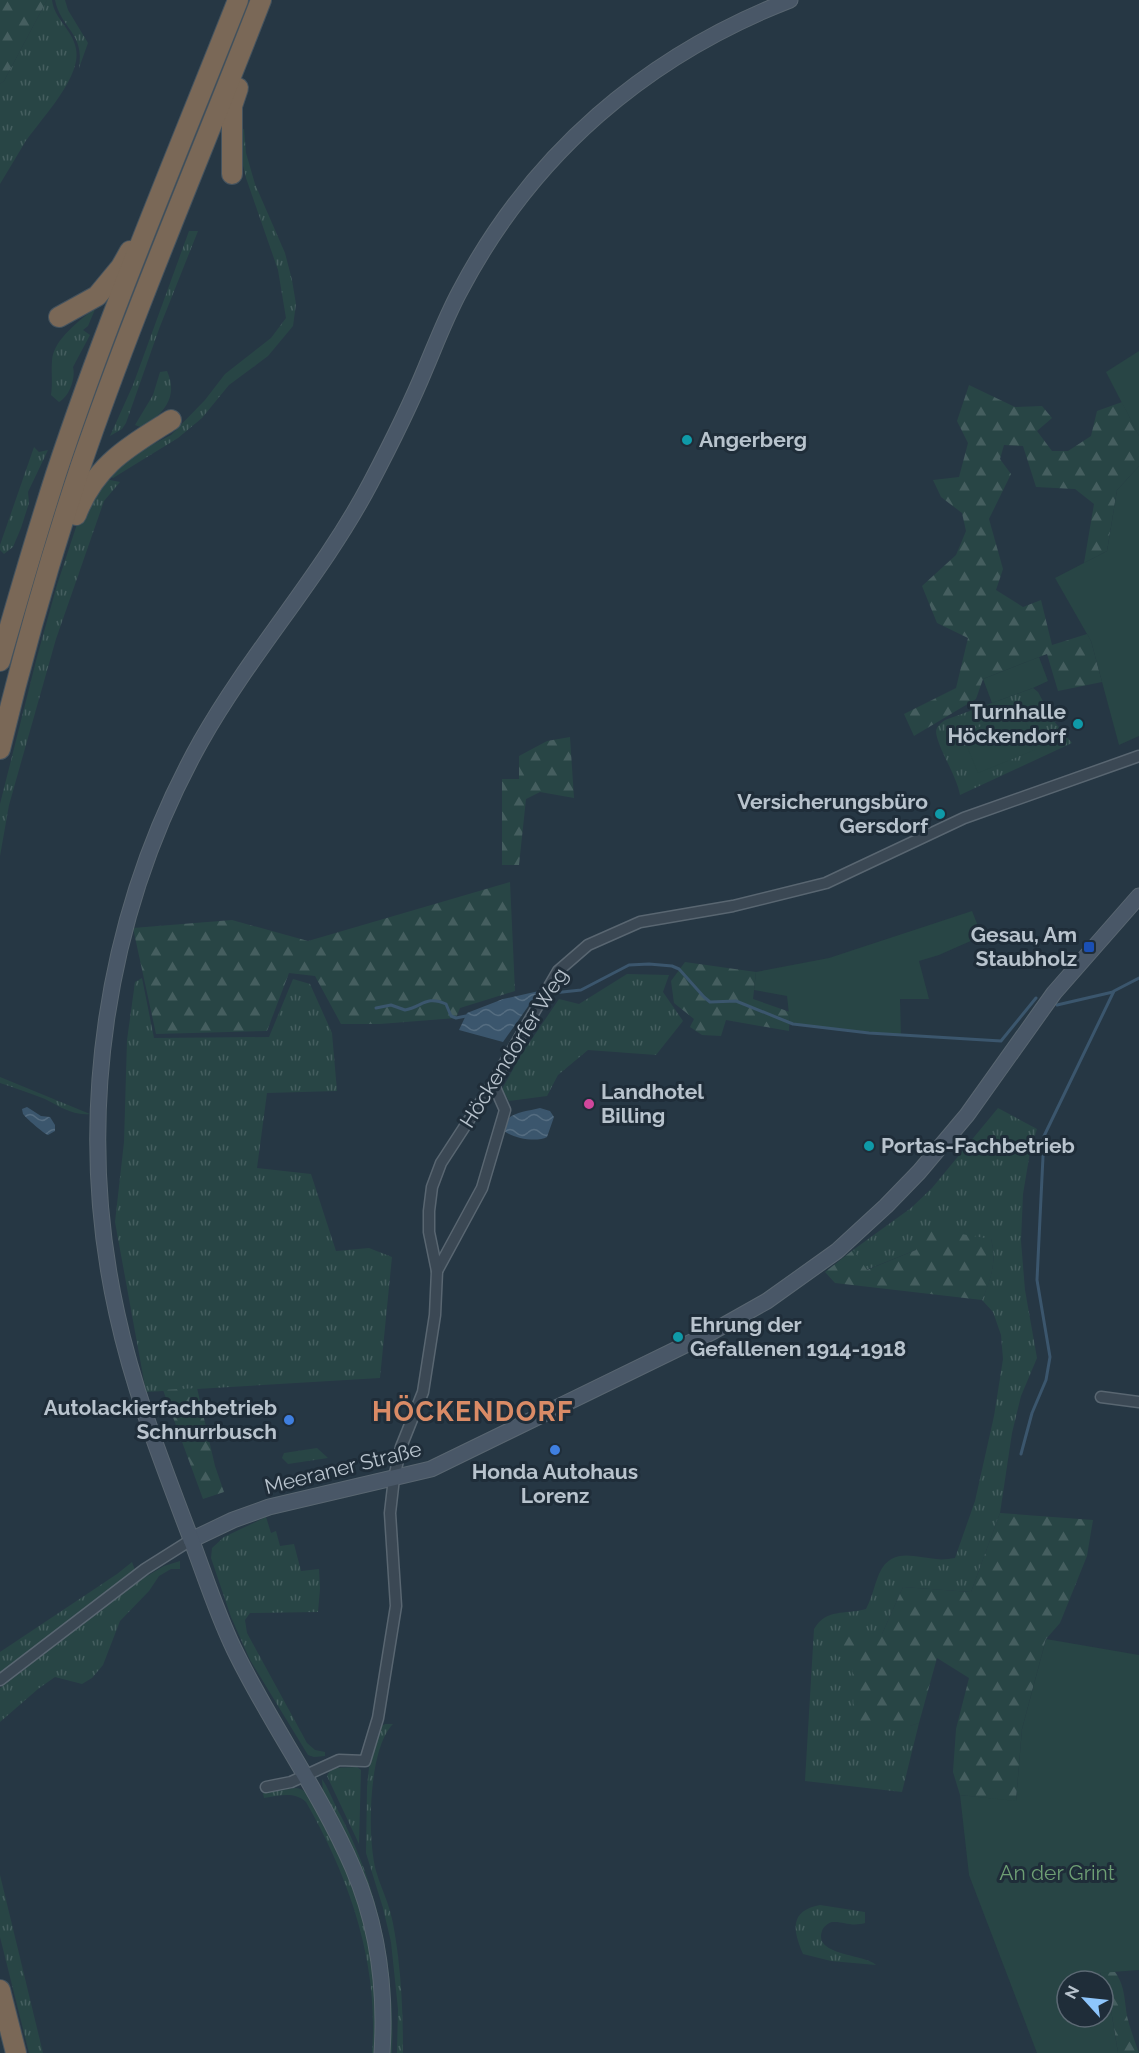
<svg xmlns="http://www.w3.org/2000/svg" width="1139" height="2053" font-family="Raleway,sans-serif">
<defs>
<pattern id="grass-tufts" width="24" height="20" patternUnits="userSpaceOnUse" patternTransform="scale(1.5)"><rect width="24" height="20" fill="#284545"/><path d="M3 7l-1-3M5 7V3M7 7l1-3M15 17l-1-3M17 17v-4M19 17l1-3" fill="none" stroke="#455e5f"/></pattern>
<pattern id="forest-firs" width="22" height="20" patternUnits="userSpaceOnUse" patternTransform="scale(1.5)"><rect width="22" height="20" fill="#284545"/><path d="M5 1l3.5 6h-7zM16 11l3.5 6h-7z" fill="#455e5f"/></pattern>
<pattern id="water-waves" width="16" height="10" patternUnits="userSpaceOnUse" patternTransform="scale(1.5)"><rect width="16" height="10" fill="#3b566d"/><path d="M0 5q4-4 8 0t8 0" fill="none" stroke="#556d81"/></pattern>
</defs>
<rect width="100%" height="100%" fill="#263744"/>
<!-- grass -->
<g fill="url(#grass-tufts)">
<path d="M 47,0 L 52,0 C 54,19 73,30 76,49 C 82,78 39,121 24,144 C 16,157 8,171 0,184 L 0,84 L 4,81 Z"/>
<path d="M 55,0 L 65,0 L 68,10 L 88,43 L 79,68 C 85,33 61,29 55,0 Z"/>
<path d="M 244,129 L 246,153 L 255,184 L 285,253 L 292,280 L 296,304 L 293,326 L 268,356 L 229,385 L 202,418 L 178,438 L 113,478 L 108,475 L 136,453 L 171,435 L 205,400 L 225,374 L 271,338 L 286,318 L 278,270 L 246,178 L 235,132 Z"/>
<path d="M 189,231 L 198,231 L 159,329 L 126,423 L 122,429 L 110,436 L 133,385 Z"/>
<path d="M 96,307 L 88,326 L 83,330 L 90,335 L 73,367 C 76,378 69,397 59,402 L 51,395 C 53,383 51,373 52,361 C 53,339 81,320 96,307 Z"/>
<path d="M 167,371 C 179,398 163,413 143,428 L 135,425 L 153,395 L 160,372 Z"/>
<path d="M 34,447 L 39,452 L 48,450 L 28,492 L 29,503 L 21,528 L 13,547 L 4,554 L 0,550 L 0,545 Z"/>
<path d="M 100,478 L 120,482 L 104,501 L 56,639 L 9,805 L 0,856 L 0,804 L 37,657 L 57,585 L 80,515 Z"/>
<path d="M 1033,688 L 1038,692 L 1053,720 L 1072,743 L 960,795 C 957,776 936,745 936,731 C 937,726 941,723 945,720 Z"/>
<path d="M 627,974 L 669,975 L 663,992 L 683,1021 L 656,1055 L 588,1050 L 558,1075 L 547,1096 L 509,1101 L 502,1089 L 521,1055 L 559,999 L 579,1004 Z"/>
<path d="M 142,978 L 154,1038 L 269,1037 L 293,979 L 310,984 L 332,1033 L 337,1091 L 267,1093 L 257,1168 L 311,1174 L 336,1251 L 369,1248 L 392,1257 L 380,1378 L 146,1392 L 115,1222 L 124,1142 L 127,1040 L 135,982 Z"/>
<path d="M 0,1077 L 90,1114 C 73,1116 59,1106 45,1099 C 30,1093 15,1088 0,1083 Z"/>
<path d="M 998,1108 L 1037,1129 L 1030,1152 L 1023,1194 L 1021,1241 L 1025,1290 L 1037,1358 L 1021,1396 L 1012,1433 L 1000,1513 L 971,1592 L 903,1587 L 882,1634 L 852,1659 L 910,1726 L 919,1723 L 902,1792 L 805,1781 L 814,1629 C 827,1608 844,1615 866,1609 C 872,1598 874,1586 879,1574 C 891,1547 914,1557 936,1559 C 942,1560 949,1559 955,1558 L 975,1501 L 994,1416 L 1003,1359 L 1001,1335 L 993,1312 L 982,1300 C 991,1279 997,1261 991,1239 L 916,1250 L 866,1270 L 853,1250 L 911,1208 L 932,1188 Z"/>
<path d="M 317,1448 L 328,1458 L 288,1464 L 282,1458 L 284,1453 Z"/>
<path d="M 266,1517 L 271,1533 L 276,1531 L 280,1546 L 294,1544 L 301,1571 L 319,1569 L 320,1589 L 318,1612 L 250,1613 L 245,1620 L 247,1633 L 307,1743 L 315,1750 L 325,1752 L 325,1756 L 314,1757 L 308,1755 L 250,1660 L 231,1617 L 211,1558 L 212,1548 L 224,1537 Z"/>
<path d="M 180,1561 L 180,1569 L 171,1569 L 159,1576 L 149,1591 L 120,1621 L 103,1665 L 92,1678 L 82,1684 L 55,1677 L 38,1689 L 0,1722 L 0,1688 L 142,1579 L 164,1566 Z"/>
<path d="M 132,1562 L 135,1570 L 0,1674 L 0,1652 L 117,1574 Z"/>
<path d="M 385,1724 L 393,1724 C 368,1749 367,1838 376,1871 C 380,1885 386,1897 390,1911 C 394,1925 396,1941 398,1956 C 402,1989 403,2020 403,2053 L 397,2053 L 398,2009 L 391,1942 L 383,1908 L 366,1853 L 367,1787 L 370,1758 L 380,1727 Z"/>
<path d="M 357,1767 L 361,1770 L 359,1844 L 327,1776 L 331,1768 Z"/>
<path d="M 322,1779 C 329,1789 334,1804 341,1816 C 379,1891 395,1969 392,2053 L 387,2053 L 388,2038 L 347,1839 L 323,1792 Z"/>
<path d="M 295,1788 C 303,1788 307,1793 311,1799 L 353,1880 L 376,1969 L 377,2053 L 372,2053 C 379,1963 350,1879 306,1802 C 294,1791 279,1796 264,1798 L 263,1793 Z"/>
<path d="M 0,1875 L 43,2053 L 29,2053 L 0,1937 Z"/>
<path d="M 820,1905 L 865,1912 L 865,1923 C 850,1927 844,1921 832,1922 C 828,1923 823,1927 822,1931 C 813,1956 866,1954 876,1965 L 831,1961 L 803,1954 C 793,1930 789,1911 820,1905 Z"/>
</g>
<!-- forest -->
<g fill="url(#forest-firs)">
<path d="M 0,0 L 47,0 L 4,81 L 0,84 Z"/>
<path d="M 969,385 L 1015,407 L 1042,406 L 1052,418 L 1037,431 L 1052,451 L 1068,451 L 1091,436 L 1097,411 L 1122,402 L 1139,436 L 1139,466 L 1117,490 L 1107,551 L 1084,563 L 1094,504 L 1075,489 L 1036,487 L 1023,446 L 1004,445 L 1000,459 L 1011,474 L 989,519 L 1003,569 L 996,590 L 1023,607 L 1041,600 L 1052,645 L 1087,634 L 1091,641 L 1102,682 L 1058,691 L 1047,654 L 983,679 L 976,699 L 914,736 L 904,714 L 956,688 L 968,638 L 937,623 L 922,586 L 956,555 L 966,531 L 962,513 L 941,497 L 933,480 L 959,477 L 968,443 L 957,421 Z"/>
<path d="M 570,737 L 574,798 L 540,792 L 526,799 L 519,865 L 502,865 L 502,779 L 519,779 L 519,756 L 547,741 Z"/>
<path d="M 510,882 L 515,991 L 460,1008 L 456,1018 L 380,1024 L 341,1024 L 315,976 L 289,973 L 267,1031 L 156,1034 L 133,928 L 232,920 L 308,941 Z"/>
<path d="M 685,962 L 756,972 L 753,999 L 790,1012 L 789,1031 L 726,1020 L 721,1036 L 702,1035 L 690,1027 L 694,1019 L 674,1003 L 671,981 Z"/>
<path d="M 926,1228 L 991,1239 C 997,1261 991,1280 982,1300 L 835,1283 L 825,1272 L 853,1250 L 867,1270 L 916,1250 Z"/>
<path d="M 197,1388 L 215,1466 L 224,1492 L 203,1499 L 163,1390 Z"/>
<path d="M 1000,1513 L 1093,1520 L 1087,1556 L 1060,1623 L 1046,1639 L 1022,1729 L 1016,1802 L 960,1795 L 953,1772 L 956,1729 L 969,1678 L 937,1658 L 919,1723 L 910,1726 L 854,1726 L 852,1659 L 836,1656 L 834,1637 L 882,1634 L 903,1587 L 971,1592 Z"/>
<path d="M 1100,1972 L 1115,1972 C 1126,1987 1124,2002 1128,2020 C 1131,2031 1135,2042 1139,2053 L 1118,2053 L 1108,1991 Z"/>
</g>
<!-- garden -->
<g fill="#284545" fill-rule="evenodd">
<path d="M 1139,351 L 1139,436 L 1106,372 Z"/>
<path d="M 1139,466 L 1139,736 L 1119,745 L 1091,641 L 1055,578 L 1107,551 L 1117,490 Z"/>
<path d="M 1039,657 L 1048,681 L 1033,688 L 992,703 L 983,679 Z"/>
<path d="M 1021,710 L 1037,749 L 978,773 L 962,734 Z"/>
<path d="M 972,911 L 982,936 L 939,955 L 919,961 L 929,999 L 900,999 L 901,1035 L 793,1024 L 790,1023 L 787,996 L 754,990 L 756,972 L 829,958 Z"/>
<path d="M 1046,1639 L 1139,1655 L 1139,1970 L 1100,1973 L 1108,1991 L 1118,2053 L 1037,2053 L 969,1875 L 960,1795 L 1016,1801 L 1022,1729 ZM 1067,1981 L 1103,1981 L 1103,2017 L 1067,2017 Z"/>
</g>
<!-- water -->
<g fill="url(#water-waves)">
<path d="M 539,991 L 503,1042 L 459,1030 L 467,1013 L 503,999 Z"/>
<path d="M 27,1107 L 41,1116 L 50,1117 L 55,1125 L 55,1131 L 48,1135 C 43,1133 26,1118 23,1114 L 22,1109 Z"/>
<path d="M 540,1108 L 550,1111 L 554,1117 L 547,1137 C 536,1143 510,1138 502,1129 C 506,1112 525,1112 540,1108 Z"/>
</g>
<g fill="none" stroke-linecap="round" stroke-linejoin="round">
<!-- stream -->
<g stroke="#3b566d" stroke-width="3">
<path d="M 553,993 L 581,990 L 629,965 L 649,964 L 672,966 L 679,969 L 704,997 L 710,1002 L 736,1001 L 793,1024 L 869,1033 L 1001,1041 L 1036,998"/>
<path d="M 1057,1005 L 1113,992"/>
<path d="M 376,1008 L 391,1005 L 405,1010 C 422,1007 426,995 446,1004 L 451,1016 L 456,1018 L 466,1016"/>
<path d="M 1021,1454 L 1032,1413 L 1046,1380 L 1050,1357 L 1037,1280 L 1044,1136 L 1114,991 L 1139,978"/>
</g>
<!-- street casing -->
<g stroke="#596671" stroke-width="13">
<g id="street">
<path d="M 437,1271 L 482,1188 L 505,1110 L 493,1083"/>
<path d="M 1101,1397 L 1139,1402"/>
<path d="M 0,1680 L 145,1569 L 191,1540"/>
<path d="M 266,1787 L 291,1782 L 339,1760 L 365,1761 L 378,1718 L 396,1606 L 390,1513 L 394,1478 L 401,1447 L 423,1392 L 435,1315 L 437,1271 L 429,1232 L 429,1211 L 432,1187 L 441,1163 L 493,1083 L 558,971 L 588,945 L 640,922 L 733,906 L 826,883 L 964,818 L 1139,756"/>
</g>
</g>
<!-- secondary casing -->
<g stroke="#596671" stroke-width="17">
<g id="secondary">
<path d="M 191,1540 L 233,1520 L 269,1507 L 431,1469 L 712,1332 L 767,1301 L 837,1251 L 886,1206 L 919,1172 L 967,1115 L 1054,993 L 1139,896"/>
<path d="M 382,2053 C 386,1990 378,1926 353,1868 C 320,1791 270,1724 234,1649 C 217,1614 205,1576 191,1539 C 163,1465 134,1392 117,1314 C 74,1121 104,914 201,741 C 252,651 322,575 370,484 C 390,446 410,406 426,367 C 437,341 447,315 460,291 C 532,154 646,56 790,0"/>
</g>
</g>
<!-- highway casing -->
<g stroke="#45535e" stroke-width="22">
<g id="highway">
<path d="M 232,174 L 232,106 L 238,88"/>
<path d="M 59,317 L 97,296 L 121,267 L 130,251"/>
<path d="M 76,515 C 96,464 127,448 171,420"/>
<path d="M 0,661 C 18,598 36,536 56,474 C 109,314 176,157 238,0"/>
<path d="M 0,749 C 23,653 50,558 81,465 C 135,308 201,155 261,0"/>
<path d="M 0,1990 L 16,2053"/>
</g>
</g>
<!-- street -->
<use href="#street" stroke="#3b4854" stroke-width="10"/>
<!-- secondary -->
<use href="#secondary" stroke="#495767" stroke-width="15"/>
<!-- highway -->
<use href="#highway" stroke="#7a6857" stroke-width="20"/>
</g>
<!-- markers -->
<g fill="#0f9aa8" stroke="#1f2d39" stroke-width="2">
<circle cx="687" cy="440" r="6"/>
<circle cx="1078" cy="724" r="6"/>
<circle cx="940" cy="814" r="6"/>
<circle cx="869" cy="1146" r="6"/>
<circle cx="678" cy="1337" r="6"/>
</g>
<rect fill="#1a4fb4" stroke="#1f2d39" stroke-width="2" x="1083" y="941" width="12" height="12" rx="3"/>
<circle fill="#d1479c" stroke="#1f2d39" stroke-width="2" cx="589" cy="1104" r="6"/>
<g fill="#3f7fe0" stroke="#1f2d39" stroke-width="2">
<circle cx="289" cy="1420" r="6"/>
<circle cx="555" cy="1450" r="6"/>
</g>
<g text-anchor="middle" stroke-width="6" stroke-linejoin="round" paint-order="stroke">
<!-- poi labels -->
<g font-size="21" font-weight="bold" fill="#b8c3cd" stroke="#1f2d39" text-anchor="start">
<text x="699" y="447">Angerberg</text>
<text x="1066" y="719" text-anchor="end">Turnhalle<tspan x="1066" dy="24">Höckendorf</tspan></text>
<text x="928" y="809" text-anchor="end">Versicherungsbüro<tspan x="928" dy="24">Gersdorf</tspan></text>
<text x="1077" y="942" text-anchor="end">Gesau, Am<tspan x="1077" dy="24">Staubholz</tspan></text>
<text x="601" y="1099">Landhotel<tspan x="601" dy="24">Billing</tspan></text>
<text x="881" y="1153">Portas-Fachbetrieb</text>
<text x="690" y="1332">Ehrung der<tspan x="690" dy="24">Gefallenen 1914-1918</tspan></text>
<text x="277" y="1415" text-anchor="end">Autolackierfachbetrieb<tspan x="277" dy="24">Schnurrbusch</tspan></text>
<text x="555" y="1479" text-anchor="middle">Honda Autohaus<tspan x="555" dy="24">Lorenz</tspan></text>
</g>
<!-- street labels -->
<g font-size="21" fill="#b8c3cd" stroke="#1f2d39">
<text transform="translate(514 1048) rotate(-58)" y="7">Höckendorfer Weg</text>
<text transform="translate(343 1468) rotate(-14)" y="7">Meeraner Straße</text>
</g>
<!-- park labels -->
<g font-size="21" fill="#6e9f74" stroke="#1f2d39">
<text x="1057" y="1880">An der Grint</text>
</g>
<!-- district labels -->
<g font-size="27" font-weight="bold" letter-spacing="1.5" fill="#da8b66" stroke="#1f2d39">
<text x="473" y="1421">HÖCKENDORF</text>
</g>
</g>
<!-- north arrow -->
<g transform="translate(1085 1999) rotate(297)"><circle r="28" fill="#1f2d39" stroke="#5c6974" stroke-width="1.5"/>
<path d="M0-4.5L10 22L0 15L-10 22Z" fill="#8ec6fc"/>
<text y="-9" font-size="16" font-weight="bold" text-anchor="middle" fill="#b8c3cd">N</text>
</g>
</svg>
